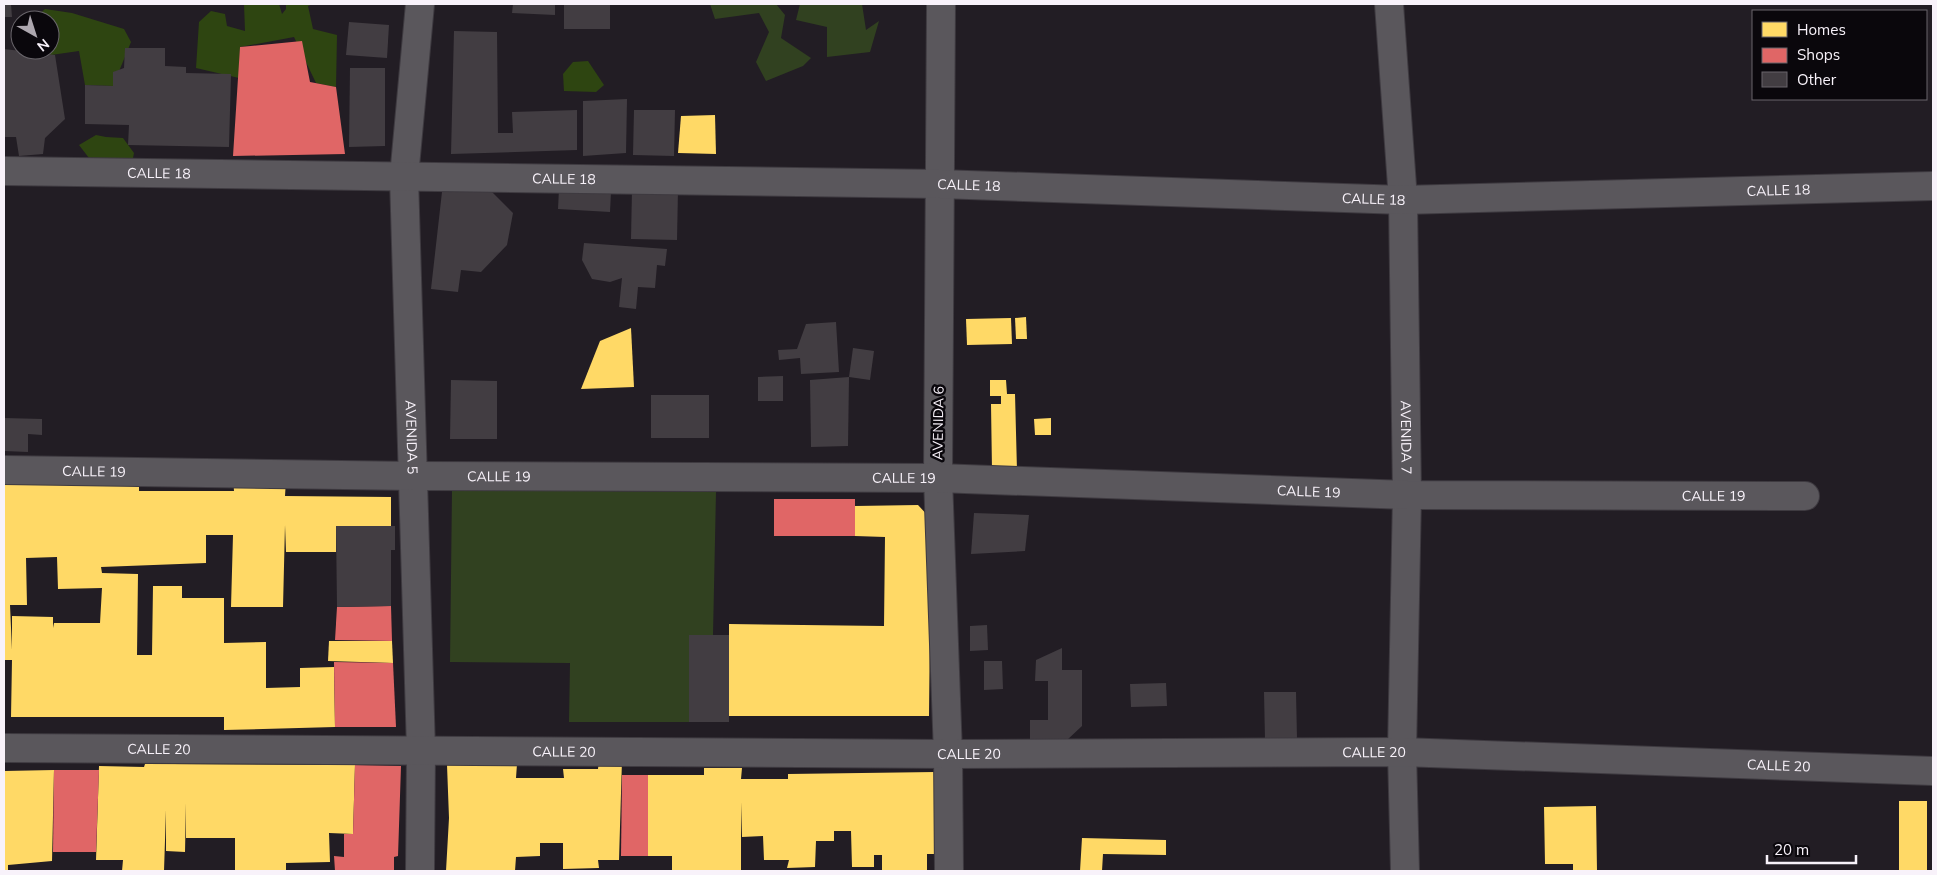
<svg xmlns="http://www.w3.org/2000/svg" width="1937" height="875" font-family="Mulish,sans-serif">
<rect width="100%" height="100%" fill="#221d24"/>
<!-- green -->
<g fill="#314120">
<path d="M 710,4 L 776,4 L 785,15 L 781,38 L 811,58 L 803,66 L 766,81 L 756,62 L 769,32 L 759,13 L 715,19 Z"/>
<path d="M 800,4 L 862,4 L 866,30 L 879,21 L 870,52 L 827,57 L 827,27 L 796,20 Z"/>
<path d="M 452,490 L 716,492 L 713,635 L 689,635 L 689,722 L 569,722 L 570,663 L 450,662 Z"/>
</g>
<!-- forest -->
<g fill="#2e4511">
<path d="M 244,4 L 279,4 L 282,14 L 286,9 L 286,4 L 313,4 L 308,6 L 313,29 L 337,35 L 336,87 L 316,83 L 294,37 L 240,47 L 239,78 L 196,68 L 199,22 L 211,11 L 225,14 L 227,26 L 245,31 Z"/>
<path d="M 45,9 L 72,13 L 124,29 L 131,42 L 113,86 L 85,85 L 79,51 L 51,55 L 26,52 L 26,50 L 50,50 L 50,20 L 33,20 Z"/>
<path d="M 588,61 L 604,85 L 596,92 L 564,91 L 563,74 L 573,62 Z"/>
<path d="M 96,135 L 106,137 L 123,138 L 134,153 L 133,158 L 89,158 L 79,145 Z"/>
</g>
<!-- homes -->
<g fill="#ffd966" fill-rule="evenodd">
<path d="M 715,115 L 716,154 L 678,153 L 681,116 Z"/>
<path d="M 1026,317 L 1027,339 L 1016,339 L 1015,318 Z"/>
<path d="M 1011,318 L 1012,344 L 967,345 L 966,319 Z"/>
<path d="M 631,328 L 634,387 L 581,389 L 600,341 Z"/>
<path d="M 990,380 L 1006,380 L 1007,394 L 1015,394 L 1017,471 L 992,471 L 991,404 L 1001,404 L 1001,396 L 990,396 Z"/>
<path d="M 1051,418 L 1051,435 L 1035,435 L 1034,419 Z"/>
<path d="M 139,478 L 139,491 L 234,491 L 233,479 L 286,480 L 285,496 L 391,497 L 391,526 L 336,526 L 336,552 L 286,552 L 285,525 L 283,607 L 231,607 L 233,535 L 206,535 L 206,563 L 101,567 L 102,573 L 138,574 L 137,655 L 152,655 L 153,586 L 182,586 L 182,598 L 224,598 L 224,643 L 266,642 L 266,688 L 300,687 L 300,668 L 334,667 L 335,727 L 224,730 L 224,717 L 11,717 L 12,660 L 4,660 L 4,480 ZM 57,557 L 58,589 L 102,588 L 100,623 L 54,623 L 53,628 L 53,617 L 12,616 L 12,650 L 10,605 L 27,605 L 26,558 Z"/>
<path d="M 918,505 L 931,519 L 929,716 L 729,716 L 729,624 L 884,626 L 885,537 L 855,536 L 855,506 Z"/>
<path d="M 329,641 L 392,641 L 393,663 L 328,661 Z"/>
<path d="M 599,760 L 622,760 L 619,860 L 598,860 L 599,868 L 563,869 L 563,843 L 540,843 L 540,856 L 516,857 L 515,871 L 446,871 L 449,818 L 447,765 L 517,764 L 516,778 L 564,778 L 563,769 L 598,769 Z"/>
<path d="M 145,764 L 355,765 L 353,834 L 329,833 L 330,862 L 286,863 L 286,871 L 235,871 L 235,838 L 186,838 L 186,803 L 185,852 L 166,851 L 166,810 L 164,871 L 122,871 L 123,860 L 96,860 L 99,766 L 144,767 Z"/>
<path d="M 704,768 L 742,768 L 741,779 L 788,779 L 788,774 L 935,772 L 934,854 L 927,854 L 927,871 L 882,871 L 882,855 L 874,855 L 874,867 L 852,867 L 851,831 L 834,831 L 834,841 L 816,841 L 815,867 L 787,868 L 789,860 L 764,860 L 763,836 L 742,837 L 741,802 L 741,871 L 672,870 L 672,856 L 648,856 L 648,775 L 704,775 Z"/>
<path d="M 54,770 L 52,861 L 8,865 L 8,871 L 4,871 L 4,771 Z"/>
<rect x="1899" y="801" width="28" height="70"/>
<path d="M 1596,806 L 1597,871 L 1573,871 L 1573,864 L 1545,864 L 1544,807 Z"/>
<path d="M 1082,838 L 1166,840 L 1166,855 L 1103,854 L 1102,871 L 1080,871 Z"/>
</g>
<!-- shops -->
<g fill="#e06666">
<path d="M 302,41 L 310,82 L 336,87 L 345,154 L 233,156 L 240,47 Z"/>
<rect x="774" y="499" width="81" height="37"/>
<path d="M 391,606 L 392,641 L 335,640 L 337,607 Z"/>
<path d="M 334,662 L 393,663 L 396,727 L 335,727 Z"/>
<path d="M 355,765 L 401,766 L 398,856 L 394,857 L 394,871 L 335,871 L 334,856 L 344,857 L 344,834 L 353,834 Z"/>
<path d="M 54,770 L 99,770 L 96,852 L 53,852 Z"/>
<path d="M 622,775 L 648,775 L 648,856 L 621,856 Z"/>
</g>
<!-- building -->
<g fill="#423d42">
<path d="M 4,4 L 11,4 L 12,17 L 4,17 Z"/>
<path d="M 513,4 L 555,4 L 555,15 L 512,13 Z"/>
<rect x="564" y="4" width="46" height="25"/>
<path d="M 349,22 L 389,25 L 387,58 L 346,55 Z"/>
<path d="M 454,31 L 497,32 L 498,133 L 513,133 L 512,112 L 577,110 L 577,150 L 451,154 Z"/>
<path d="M 125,48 L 165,48 L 165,66 L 186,67 L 186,73 L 231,74 L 229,147 L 128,145 L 129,125 L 85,124 L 85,85 L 113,86 L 113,72 L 124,68 Z"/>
<path d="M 4,49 L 55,55 L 65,119 L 45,138 L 43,154 L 19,156 L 16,137 L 4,137 Z"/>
<path d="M 350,68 L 385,68 L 385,146 L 349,147 Z"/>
<path d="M 627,99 L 626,153 L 583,156 L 583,101 Z"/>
<path d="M 634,110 L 675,110 L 674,156 L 633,155 Z"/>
<path d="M 443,183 L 489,189 L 513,213 L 507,245 L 481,272 L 461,270 L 458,292 L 431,289 Z"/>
<path d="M 559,189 L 611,192 L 610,212 L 558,209 Z"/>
<path d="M 632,189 L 678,190 L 677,240 L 631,239 Z"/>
<path d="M 584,243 L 667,249 L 665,266 L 657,265 L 655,288 L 638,287 L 636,309 L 619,307 L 622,278 L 610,282 L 592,279 L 582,260 Z"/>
<path d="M 836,322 L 839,372 L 801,374 L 800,358 L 779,360 L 778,350 L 797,349 L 806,324 Z"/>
<path d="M 853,348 L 874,351 L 870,380 L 849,377 Z"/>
<path d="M 783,376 L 783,401 L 758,401 L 758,377 Z"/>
<path d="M 849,377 L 848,446 L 811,447 L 810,380 Z"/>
<path d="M 451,380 L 497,381 L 497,439 L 450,439 Z"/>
<rect x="651" y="395" width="58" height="43"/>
<path d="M 4,418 L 42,419 L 42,435 L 28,434 L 28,452 L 4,451 Z"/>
<path d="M 974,513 L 1029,515 L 1025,551 L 971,554 Z"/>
<path d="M 336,526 L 395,526 L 395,550 L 391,550 L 391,606 L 337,607 Z"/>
<path d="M 987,625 L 988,650 L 970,651 L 970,626 Z"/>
<rect x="689" y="635" width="40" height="87"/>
<path d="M 1062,648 L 1062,670 L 1082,670 L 1082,726 L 1067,740 L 1030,740 L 1030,720 L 1048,720 L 1048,681 L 1035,681 L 1036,660 Z"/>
<path d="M 984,661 L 1002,661 L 1003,689 L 984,690 Z"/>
<path d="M 1166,683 L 1167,706 L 1131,707 L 1130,684 Z"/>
<path d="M 1264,692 L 1296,692 L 1297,739 L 1265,740 Z"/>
</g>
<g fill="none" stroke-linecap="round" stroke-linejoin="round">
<!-- minor casing -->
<g stroke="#3e3a40" stroke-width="30">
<g id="minor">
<path id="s1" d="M 420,4 L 404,177 L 421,750 L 420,871"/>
<path d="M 941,4 L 938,478 L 948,754 L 949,871"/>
<path id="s2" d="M 1389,4 L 1403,200 L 1407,495 L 1402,752 L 1405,871"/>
<path id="s3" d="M 4,171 L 940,184 L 1403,200 L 1933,186"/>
<path id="s4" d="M 4,470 L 413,476 L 938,478 L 1407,495 L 1805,496"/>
<path id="s5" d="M 4,748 L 948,754 L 1402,752 L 1933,771"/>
</g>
</g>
<!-- minor -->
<use href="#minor" stroke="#5a575c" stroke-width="28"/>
</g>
<g text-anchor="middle" stroke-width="5" stroke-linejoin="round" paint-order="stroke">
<!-- street labels -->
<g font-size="14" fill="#f8f2fa" stroke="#0a070c">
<text dy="5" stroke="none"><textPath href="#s3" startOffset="155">CALLE 18</textPath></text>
<text dy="5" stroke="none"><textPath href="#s3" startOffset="560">CALLE 18</textPath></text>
<text dy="5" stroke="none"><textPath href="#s3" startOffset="965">CALLE 18</textPath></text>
<text dy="5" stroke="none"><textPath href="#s3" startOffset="1775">CALLE 18</textPath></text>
<text dy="5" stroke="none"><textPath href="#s3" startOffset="1370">CALLE 18</textPath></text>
<text transform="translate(938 423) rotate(-89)" y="5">AVENIDA 6</text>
<text dy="5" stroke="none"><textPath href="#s1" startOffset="434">AVENIDA 5</textPath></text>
<text dy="5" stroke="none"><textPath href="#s2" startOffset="434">AVENIDA 7</textPath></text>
<text dy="5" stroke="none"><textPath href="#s4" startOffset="90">CALLE 19</textPath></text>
<text dy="5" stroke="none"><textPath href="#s4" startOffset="495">CALLE 19</textPath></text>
<text dy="5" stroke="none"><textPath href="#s4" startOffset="900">CALLE 19</textPath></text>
<text dy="5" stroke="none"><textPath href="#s4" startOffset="1305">CALLE 19</textPath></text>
<text dy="5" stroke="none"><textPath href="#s4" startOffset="1710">CALLE 19</textPath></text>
<text dy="5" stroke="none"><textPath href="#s5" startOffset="155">CALLE 20</textPath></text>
<text dy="5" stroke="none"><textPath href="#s5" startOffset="560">CALLE 20</textPath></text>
<text dy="5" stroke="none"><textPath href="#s5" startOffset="1370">CALLE 20</textPath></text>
<text dy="5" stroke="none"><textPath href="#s5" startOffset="965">CALLE 20</textPath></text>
<text dy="5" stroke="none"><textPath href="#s5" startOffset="1775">CALLE 20</textPath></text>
</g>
</g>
<!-- border -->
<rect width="1937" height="875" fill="none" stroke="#f8f2fa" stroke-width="10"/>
<!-- legend -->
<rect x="1752" y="10" width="175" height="90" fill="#0a070c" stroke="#69656b"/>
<rect x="1762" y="22" width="25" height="15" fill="#ffd966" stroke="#69656b"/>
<text x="1797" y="35" font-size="15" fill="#f8f2fa">Homes</text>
<rect x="1762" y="48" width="25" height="15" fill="#e06666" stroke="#69656b"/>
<text x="1797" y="60" font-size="15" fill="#f8f2fa">Shops</text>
<rect x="1762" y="72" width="25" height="15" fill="#423d42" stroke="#69656b"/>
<text x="1797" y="85" font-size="15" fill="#f8f2fa">Other</text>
<!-- north arrow -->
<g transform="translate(35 35) rotate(141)"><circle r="24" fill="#0a070c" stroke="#69656b"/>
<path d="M0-4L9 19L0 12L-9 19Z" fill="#ada7af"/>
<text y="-8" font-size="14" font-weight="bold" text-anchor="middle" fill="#f8f2fa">N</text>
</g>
<!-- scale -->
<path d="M1767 855v8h89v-8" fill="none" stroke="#f8f2fa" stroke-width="2.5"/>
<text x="1774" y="855" font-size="15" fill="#f8f2fa" stroke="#0a070c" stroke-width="4" paint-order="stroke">20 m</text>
</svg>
